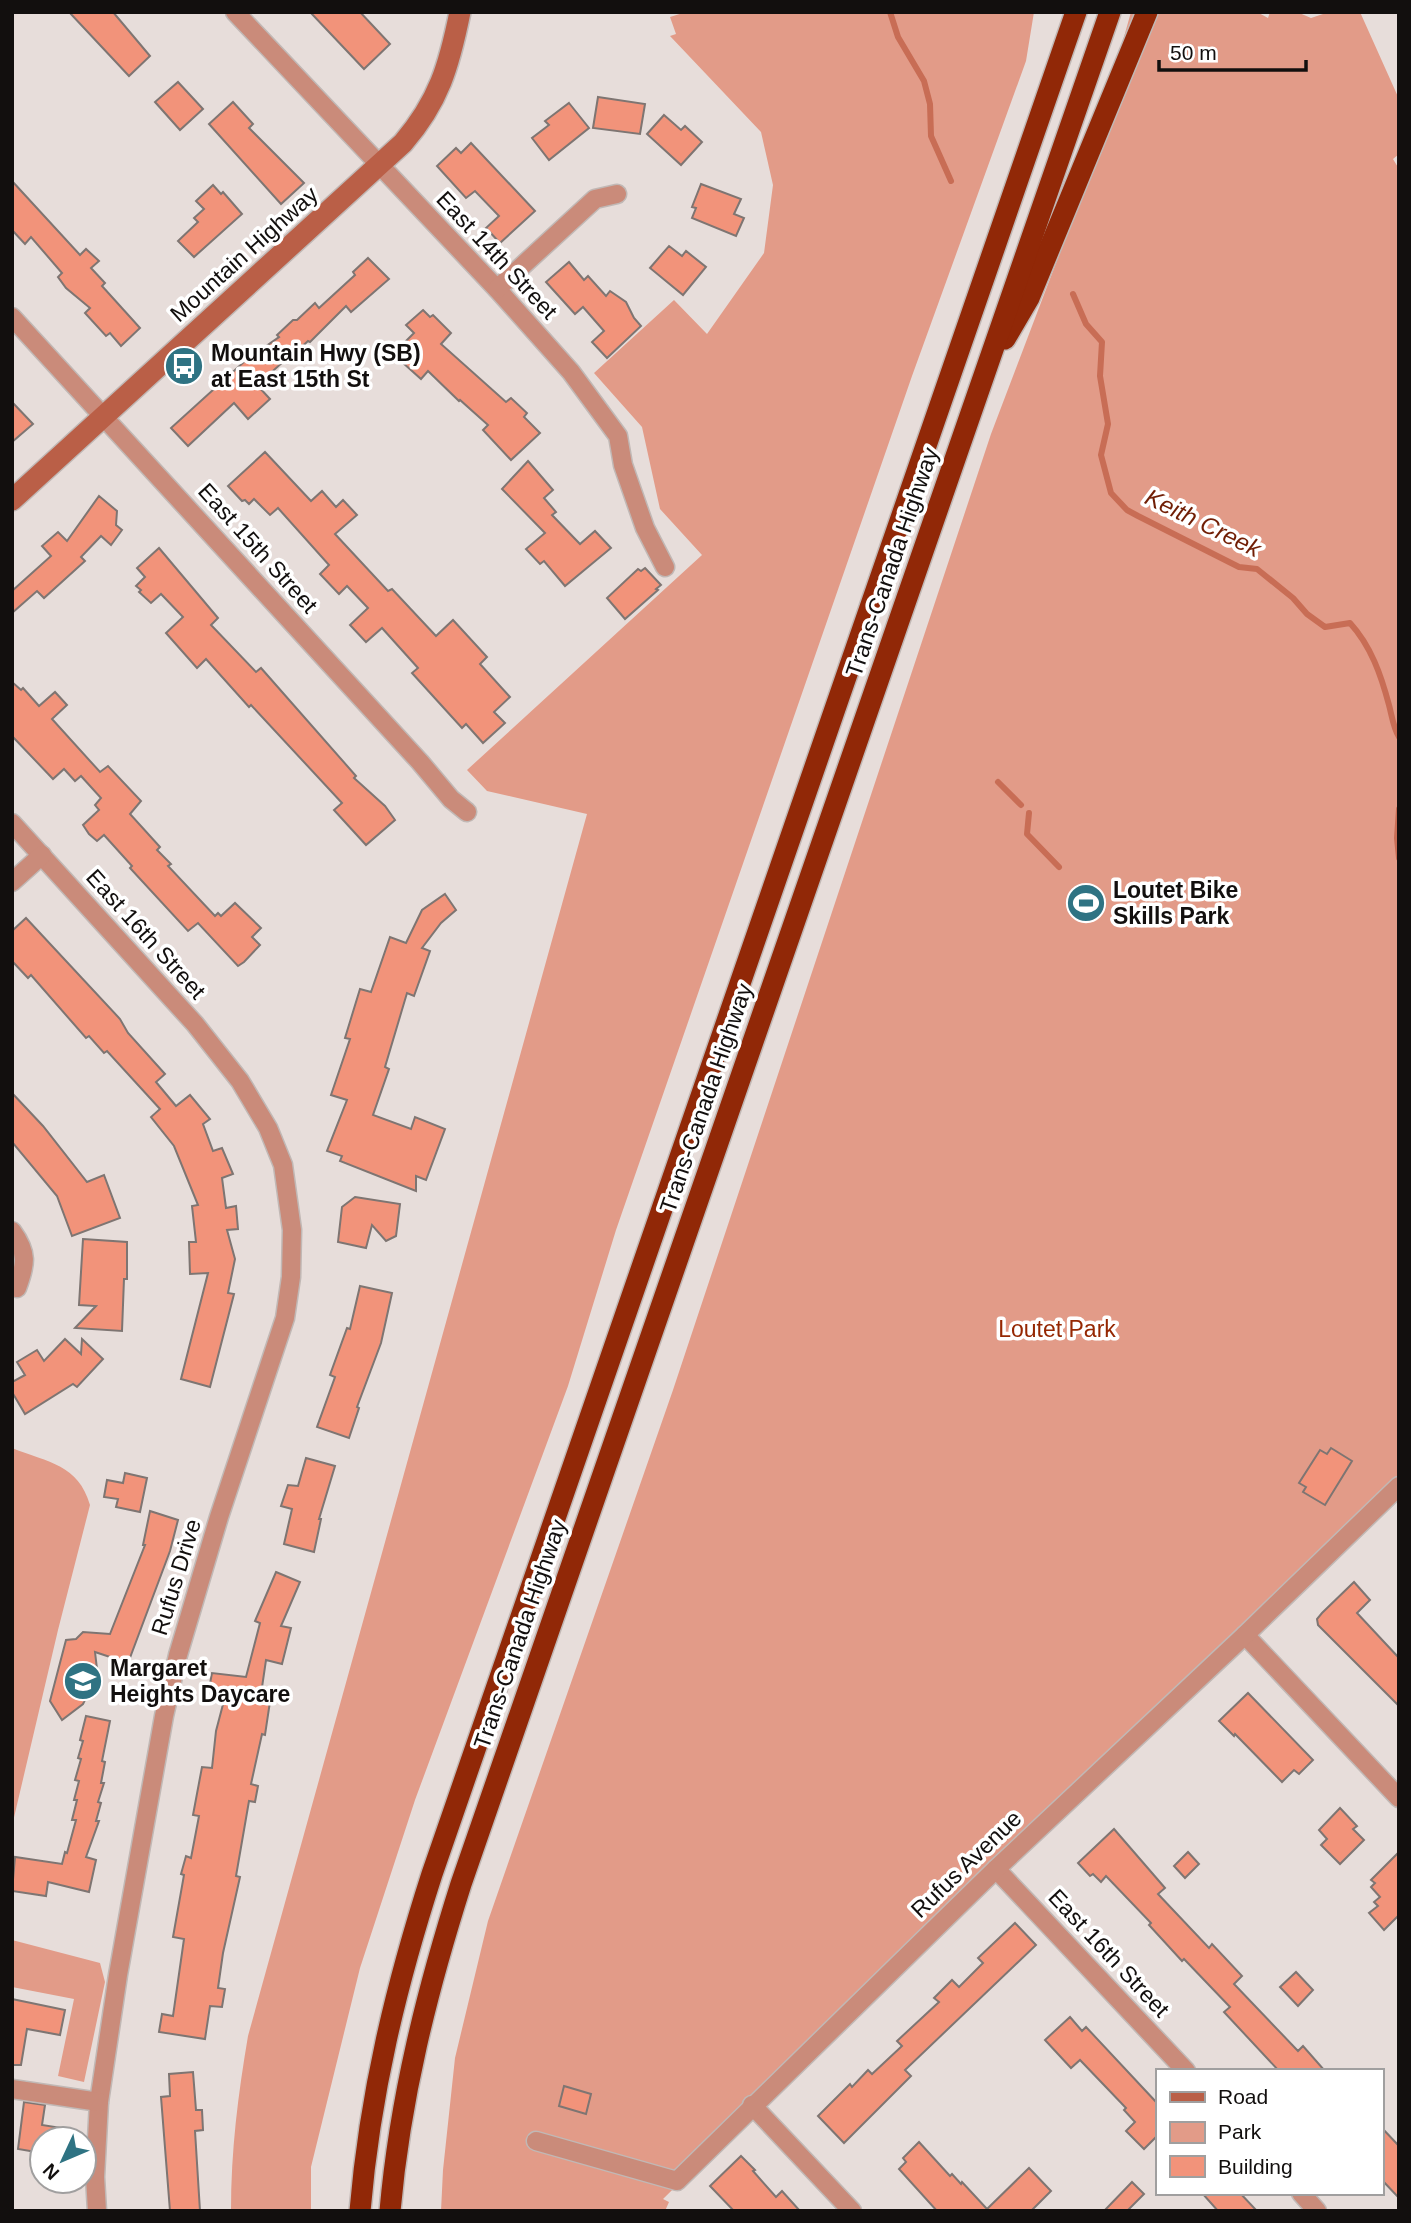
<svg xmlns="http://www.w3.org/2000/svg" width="1411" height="2223" font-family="Helvetica,sans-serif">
<rect width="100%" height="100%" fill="#e7ddda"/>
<!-- green -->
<g fill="#e29b88">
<path d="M 686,12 L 1034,12 L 1026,61 L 912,376 L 616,1230 L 568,1386 L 415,1800 L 360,1968 L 311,2167 L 311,2211 L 231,2211 C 231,2150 238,2095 248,2036 L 587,814 L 487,791 L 467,770 L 702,555 L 660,509 L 642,427 L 594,373 L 674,300 L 707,334 L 764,253 L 773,185 L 761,132 L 670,36 L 676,34 L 670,17 Z"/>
<path d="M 1131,12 L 1257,12 L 1268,18 L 1270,12 L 1297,12 L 1311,18 L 1329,12 L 1360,12 L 1399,99 L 1399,154 L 1393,159 L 1399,169 L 1399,1475 L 663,2199 L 669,2202 L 665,2211 L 441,2211 L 443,2170 L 455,2058 L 488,1921 L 673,1390 L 991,434 L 1072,221 Z"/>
<path d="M 12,1448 C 49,1463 78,1464 90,1505 L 58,1630 L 12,1826 Z"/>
<path d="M 12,1940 L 100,1963 L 105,1982 L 84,2082 L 58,2076 L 74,1999 L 12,1987 Z"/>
</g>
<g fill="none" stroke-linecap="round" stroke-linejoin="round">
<!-- stream -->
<g stroke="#c86d55" stroke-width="6">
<path d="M 890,12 L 898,37 L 924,81 L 930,104 L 931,136 L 951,181"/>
<path d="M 1073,294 L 1086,324 L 1102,342 L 1100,376 L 1108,424 L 1101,455 L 1111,493 L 1127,510 L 1138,516 L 1239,567 L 1257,569 L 1293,598 L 1307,614 L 1325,627 L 1350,623 C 1371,646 1381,675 1389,705 C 1392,716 1393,727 1399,737"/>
<path d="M 998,782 L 1021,805"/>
<path d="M 1399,809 L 1397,838 L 1399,858"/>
<path d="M 1029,813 L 1027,834 L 1059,867"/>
</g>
</g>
<!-- building -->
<g fill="#f2937a" stroke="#7e7572" stroke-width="2">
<path d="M 69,12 L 113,12 L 150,56 L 129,76 Z"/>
<path d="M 310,12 L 360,12 L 390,44 L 364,69 Z"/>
<path d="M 178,82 L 203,109 L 180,130 L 155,102 Z"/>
<path d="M 598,97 L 645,104 L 640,134 L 593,128 Z"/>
<path d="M 233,102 L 253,124 L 249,128 L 304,183 L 281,204 L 209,124 Z"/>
<path d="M 569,103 L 589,128 L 549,160 L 532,138 L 549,125 L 545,121 Z"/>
<path d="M 664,115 L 681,130 L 685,126 L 702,142 L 681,165 L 647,134 Z"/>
<path d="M 471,143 L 535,211 L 500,243 L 486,228 L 499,216 L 475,191 L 466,198 L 437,166 L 456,148 L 461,153 Z"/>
<path d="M 12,181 L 80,255 L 86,249 L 99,261 L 91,268 L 105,283 L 102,286 L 140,328 L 121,346 L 110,333 L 106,336 L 85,313 L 90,308 L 66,288 L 58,277 L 62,273 L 31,237 L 25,244 L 12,230 Z"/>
<path d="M 701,184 L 741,199 L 734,214 L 744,218 L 736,236 L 692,218 L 696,208 L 692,207 Z"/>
<path d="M 213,185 L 221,194 L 223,192 L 242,214 L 194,257 L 178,241 L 198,222 L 194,218 L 204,209 L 196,201 Z"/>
<path d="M 669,246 L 682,256 L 686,251 L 706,267 L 683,295 L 650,268 Z"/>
<path d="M 368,258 L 389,279 L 351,312 L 346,306 L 310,342 L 308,341 L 294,354 L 293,353 L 257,385 L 270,399 L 248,419 L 234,403 L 188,446 L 171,428 L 246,360 L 279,337 L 277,335 L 293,320 L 297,320 L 315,303 L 319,308 L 355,275 L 353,272 Z"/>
<path d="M 569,262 L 584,280 L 588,276 L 606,296 L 610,291 L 626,302 L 634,318 L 641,326 L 607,358 L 592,342 L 604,331 L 583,307 L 575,314 L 546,282 Z"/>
<path d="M 423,310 L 430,317 L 433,315 L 451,333 L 441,344 L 506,402 L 511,398 L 527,413 L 524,417 L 540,433 L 511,460 L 483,430 L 488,425 L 460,400 L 459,401 L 428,371 L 421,379 L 393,354 L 414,333 L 406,325 Z"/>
<path d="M 12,402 L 33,424 L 12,442 Z"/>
<path d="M 265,452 L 311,501 L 322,491 L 336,507 L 343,500 L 357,515 L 335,534 L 388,591 L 392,589 L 436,636 L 453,620 L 487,657 L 480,664 L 510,697 L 494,712 L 505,723 L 483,743 L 466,724 L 462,728 L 412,673 L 418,668 L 382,628 L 366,642 L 350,625 L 368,608 L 347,586 L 339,594 L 320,574 L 329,565 L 278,508 L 270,515 L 254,499 L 249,504 L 245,500 L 242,501 L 228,486 Z"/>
<path d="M 528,461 L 553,490 L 544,498 L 556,512 L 552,515 L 580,544 L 595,531 L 611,548 L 565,586 L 544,561 L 540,564 L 526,549 L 545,533 L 502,489 Z"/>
<path d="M 99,496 L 117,511 L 116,525 L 122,530 L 111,545 L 101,536 L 81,557 L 85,561 L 44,598 L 37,591 L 12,613 L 12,591 L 51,556 L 42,546 L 58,532 L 67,541 Z"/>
<path d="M 159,548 L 218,618 L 211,625 L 256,672 L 261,668 L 356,776 L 354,778 L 385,806 L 395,820 L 366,845 L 334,810 L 342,803 L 251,705 L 249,707 L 206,659 L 197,668 L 166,633 L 183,617 L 161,594 L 151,603 L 139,592 L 141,590 L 136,586 L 145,577 L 137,568 Z"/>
<path d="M 645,568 L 661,585 L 656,589 L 658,590 L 625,619 L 607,598 L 638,569 L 641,571 Z"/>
<path d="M 12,682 L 21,690 L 23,688 L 39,706 L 55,692 L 67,705 L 52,719 L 100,772 L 108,766 L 141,801 L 130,814 L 160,847 L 157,850 L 171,864 L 168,866 L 215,916 L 218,913 L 221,916 L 235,903 L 261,928 L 252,937 L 260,945 L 244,962 L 238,966 L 198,923 L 188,931 L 130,868 L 132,866 L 104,835 L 97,841 L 89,834 L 83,825 L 99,810 L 95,805 L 101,798 L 81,776 L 75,781 L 64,769 L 53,779 L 12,736 Z"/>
<path d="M 445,894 L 456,910 L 441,923 L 422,948 L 430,951 L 414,996 L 407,993 L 385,1067 L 389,1069 L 373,1115 L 411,1129 L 415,1117 L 445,1129 L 426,1180 L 416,1176 L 416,1191 L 340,1161 L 342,1156 L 327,1151 L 347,1100 L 331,1095 L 350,1039 L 345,1038 L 360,989 L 371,992 L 390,937 L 406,943 L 422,910 Z"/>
<path d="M 26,918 L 120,1019 L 128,1033 L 165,1074 L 156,1082 L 176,1106 L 190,1095 L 210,1119 L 203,1124 L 213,1151 L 222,1148 L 233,1174 L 222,1178 L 226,1208 L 236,1206 L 238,1229 L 227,1230 L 235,1259 L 228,1293 L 234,1294 L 210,1387 L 181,1379 L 208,1273 L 190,1274 L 189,1242 L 196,1242 L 192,1206 L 198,1205 L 174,1146 L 151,1117 L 160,1109 L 107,1051 L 104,1053 L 89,1036 L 86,1038 L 31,975 L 28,978 L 12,961 L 12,931 Z"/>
<path d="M 12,1093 L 43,1126 L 87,1182 L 104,1175 L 120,1218 L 72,1236 L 57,1196 L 12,1142 Z"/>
<path d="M 355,1197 L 400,1204 L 396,1236 L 386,1241 L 372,1225 L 366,1248 L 338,1242 L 342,1207 Z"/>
<path d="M 83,1239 L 127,1242 L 127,1279 L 124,1279 L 122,1331 L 75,1328 L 96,1306 L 79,1305 Z"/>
<path d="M 360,1286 L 392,1293 L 381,1343 L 357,1407 L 359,1408 L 349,1438 L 317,1427 L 335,1377 L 330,1375 L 347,1328 L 350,1329 Z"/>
<path d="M 65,1339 L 81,1354 L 82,1339 L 103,1359 L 77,1387 L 73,1384 L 25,1414 L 12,1392 L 12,1382 L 25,1375 L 17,1362 L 37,1350 L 44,1361 Z"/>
<path d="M 1331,1448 L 1352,1461 L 1325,1505 L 1303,1492 L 1306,1487 L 1299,1483 L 1320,1450 L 1327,1454 Z"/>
<path d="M 306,1458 L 335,1466 L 319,1519 L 321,1519 L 314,1552 L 284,1544 L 292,1509 L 281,1506 L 288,1485 L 298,1486 Z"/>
<path d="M 125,1473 L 147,1478 L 140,1512 L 116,1507 L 118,1499 L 104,1497 L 107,1480 L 123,1483 Z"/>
<path d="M 150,1511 L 178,1520 L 170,1551 L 128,1663 L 95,1652 L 97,1669 L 92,1675 L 92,1685 L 83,1704 L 62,1720 L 50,1701 L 66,1640 L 76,1639 L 83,1632 L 110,1634 L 145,1545 L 143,1545 Z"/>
<path d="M 276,1572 L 300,1582 L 281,1626 L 291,1628 L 282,1664 L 266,1660 L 261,1694 L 271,1695 L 265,1735 L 262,1734 L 251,1784 L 258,1786 L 255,1802 L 249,1801 L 236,1876 L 240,1877 L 223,1953 L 218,1988 L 225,1989 L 222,2007 L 210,2006 L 205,2039 L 159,2032 L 162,2014 L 173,2016 L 184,1939 L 173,1937 L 184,1875 L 181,1874 L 186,1856 L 191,1858 L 199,1816 L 193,1815 L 202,1767 L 212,1768 L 216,1731 L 226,1693 L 209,1689 L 212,1673 L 246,1677 L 260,1623 L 255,1621 Z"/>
<path d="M 1354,1582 L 1370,1600 L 1357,1613 L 1399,1658 L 1399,1706 L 1318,1625 L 1317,1619 L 1322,1613 Z"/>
<path d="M 1248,1693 L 1313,1760 L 1299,1774 L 1294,1770 L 1282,1782 L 1235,1734 L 1234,1736 L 1219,1721 Z"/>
<path d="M 86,1716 L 110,1721 L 102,1761 L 105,1762 L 101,1783 L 104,1783 L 98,1802 L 101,1803 L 96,1821 L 99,1821 L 86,1857 L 96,1860 L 89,1892 L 48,1882 L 46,1896 L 12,1891 L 15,1857 L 62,1864 L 65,1852 L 67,1853 L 76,1820 L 72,1820 L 77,1800 L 74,1800 L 79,1781 L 75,1780 L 81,1759 L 78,1758 L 83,1741 L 80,1740 Z"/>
<path d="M 1340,1808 L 1357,1826 L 1353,1829 L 1364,1840 L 1340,1864 L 1321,1845 L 1327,1839 L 1319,1830 Z"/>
<path d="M 1114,1829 L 1165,1888 L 1158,1894 L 1209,1948 L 1212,1944 L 1242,1976 L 1234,1984 L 1298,2051 L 1303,2046 L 1325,2071 L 1279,2071 L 1224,2012 L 1230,2007 L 1184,1959 L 1182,1961 L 1149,1925 L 1151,1923 L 1106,1876 L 1101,1882 L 1093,1874 L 1090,1876 L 1078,1863 Z"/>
<path d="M 1188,1852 L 1199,1864 L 1185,1878 L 1174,1866 Z"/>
<path d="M 1399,1852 L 1399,1915 L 1384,1930 L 1369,1913 L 1378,1906 L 1374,1902 L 1380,1897 L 1371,1887 L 1375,1883 L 1371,1880 Z"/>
<path d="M 1015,1923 L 1036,1945 L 905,2070 L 911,2076 L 844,2143 L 818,2116 L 850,2084 L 852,2087 L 868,2070 L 872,2074 L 902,2046 L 897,2041 L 939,2002 L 934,1998 L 952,1980 L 959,1987 L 983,1963 L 978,1958 Z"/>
<path d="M 1296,1972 L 1313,1990 L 1298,2006 L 1280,1987 Z"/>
<path d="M 12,1999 L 65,2010 L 60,2035 L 27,2029 L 21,2065 L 12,2065 Z"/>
<path d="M 1070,2017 L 1082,2031 L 1086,2027 L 1157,2103 L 1157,2136 L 1144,2149 L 1126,2131 L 1135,2122 L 1124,2110 L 1126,2108 L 1080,2060 L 1071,2068 L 1045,2040 Z"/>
<path d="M 193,2072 L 196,2110 L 202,2110 L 203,2130 L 195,2131 L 200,2211 L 170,2211 L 161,2097 L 170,2096 L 169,2074 Z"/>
<path d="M 564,2086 L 591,2094 L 586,2114 L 559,2106 Z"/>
<path d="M 24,2102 L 45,2105 L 42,2125 L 74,2130 L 73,2139 L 42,2139 L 42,2153 L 18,2149 Z"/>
<path d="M 1381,2127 L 1399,2146 L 1399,2198 L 1381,2179 Z"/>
<path d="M 919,2142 L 950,2176 L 952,2174 L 961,2184 L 962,2182 L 987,2209 L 1029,2168 L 1051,2191 L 1031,2211 L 937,2211 L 899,2169 L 906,2162 L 903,2158 Z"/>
<path d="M 741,2156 L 755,2170 L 753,2171 L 776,2197 L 782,2191 L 800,2211 L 734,2211 L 710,2186 Z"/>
<path d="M 1132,2182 L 1144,2194 L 1127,2211 L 1104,2211 Z"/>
<path d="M 1202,2193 L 1240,2193 L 1257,2211 L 1218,2211 Z"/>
</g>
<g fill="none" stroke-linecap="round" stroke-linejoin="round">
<!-- street casing -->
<g stroke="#c1b8b5" stroke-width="21">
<g id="street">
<path d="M 235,12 L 497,289 L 571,372 L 618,436 L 623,465 L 645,528 L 665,567"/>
<path d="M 497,289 L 595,199 L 617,194"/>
<path d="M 12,317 L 420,762 L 451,799 L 467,812"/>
<path d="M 12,823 L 195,1024 L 240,1081 L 268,1128 L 283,1165 L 292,1230 L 291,1277 L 285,1318 L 219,1517 L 178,1655 L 164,1716 L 118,1975 L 99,2102 L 95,2177 L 97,2211"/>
<path d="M 12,882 L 42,855"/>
<path d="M 12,1231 C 28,1253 26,1264 17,1288"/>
<path d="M 1245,1635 L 1399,1798"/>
<path d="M 996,1869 L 1186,2071"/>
<path d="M 12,2089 L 99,2102"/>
<path d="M 752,2105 L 852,2211"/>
<path d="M 536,2141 L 677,2181 L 996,1869 L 1245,1635 L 1399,1486"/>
<path d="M 1301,2193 L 1317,2211"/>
</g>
</g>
<!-- secondary casing -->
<g stroke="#c1b8b5" stroke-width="24">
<path id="secondary" d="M 12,500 L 403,143 C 439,101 449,66 460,12"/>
</g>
<!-- highway casing -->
<g stroke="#c1b8b5" stroke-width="24">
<g id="highway">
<path d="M 1005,339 L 1029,298 L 1147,12"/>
<path d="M 360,2211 C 370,2093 396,1986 432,1874 L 1076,12"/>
<path d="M 390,2211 C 400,2098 427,1991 461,1884 L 1110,12"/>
</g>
</g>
<!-- street -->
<use href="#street" stroke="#ca8b7a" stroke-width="18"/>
<!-- secondary -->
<use href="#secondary" stroke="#ba5f47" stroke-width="21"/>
<!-- highway -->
<use href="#highway" stroke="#912807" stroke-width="21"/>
</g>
<!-- icons -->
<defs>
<g id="bus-disc" transform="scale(2.0125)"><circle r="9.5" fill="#2f7383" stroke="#fff"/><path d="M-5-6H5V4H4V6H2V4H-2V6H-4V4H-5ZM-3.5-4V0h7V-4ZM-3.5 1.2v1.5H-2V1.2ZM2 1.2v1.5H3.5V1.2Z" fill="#fff"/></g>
<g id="stadium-disc" transform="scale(2.0125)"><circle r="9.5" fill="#2f7383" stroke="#fff"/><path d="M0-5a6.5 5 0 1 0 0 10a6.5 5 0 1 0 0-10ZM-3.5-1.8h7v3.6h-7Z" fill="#fff"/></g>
<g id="school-disc" transform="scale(2.0125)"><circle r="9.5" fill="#2f7383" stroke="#fff"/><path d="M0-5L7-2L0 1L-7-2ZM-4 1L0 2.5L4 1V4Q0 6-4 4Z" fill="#fff"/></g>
</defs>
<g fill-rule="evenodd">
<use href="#bus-disc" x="184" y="366"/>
<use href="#stadium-disc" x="1086" y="903"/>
<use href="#school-disc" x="83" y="1681"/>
</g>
<g text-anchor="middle" stroke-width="7" stroke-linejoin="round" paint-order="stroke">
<!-- street labels -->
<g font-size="23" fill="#120f0e" stroke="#fff">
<text transform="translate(244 254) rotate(-42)" y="8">Mountain Highway</text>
<text transform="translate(497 255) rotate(47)" y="8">East 14th Street</text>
<text transform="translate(258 548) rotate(48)" y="8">East 15th Street</text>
<text transform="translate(892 562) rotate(-71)" y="8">Trans-Canada Highway</text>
<text transform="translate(146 934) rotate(48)" y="8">East 16th Street</text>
<text transform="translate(706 1098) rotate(-71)" y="8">Trans-Canada Highway</text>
<text transform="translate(176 1577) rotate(-73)" y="8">Rufus Drive</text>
<text transform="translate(520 1634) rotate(-71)" y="8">Trans-Canada Highway</text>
<text transform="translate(966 1864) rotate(-44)" y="8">Rufus Avenue</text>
<text transform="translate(1109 1953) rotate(47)" y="8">East 16th Street</text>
</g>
<!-- poi labels -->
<g font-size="23" font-weight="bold" fill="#120f0e" stroke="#fff" text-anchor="start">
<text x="211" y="361">Mountain Hwy (SB)<tspan x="211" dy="26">at East 15th St</tspan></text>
<text x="1113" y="898">Loutet Bike<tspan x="1113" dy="26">Skills Park</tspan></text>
<text x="110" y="1676">Margaret<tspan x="110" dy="26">Heights Daycare</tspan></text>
</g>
<!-- park labels -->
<g font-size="23" fill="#952702" stroke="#fff">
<text x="1057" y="1337">Loutet Park</text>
</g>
<!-- water labels -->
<g font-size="24" font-style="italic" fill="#711e05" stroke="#fff">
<text transform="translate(1203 523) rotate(26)" y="8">Keith Creek</text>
</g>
</g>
<!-- border -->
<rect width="1411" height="2223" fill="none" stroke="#120f0e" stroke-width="28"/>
<!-- legend -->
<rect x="1156" y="2069" width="228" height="126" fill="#ffffff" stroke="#a09f9f" stroke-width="2"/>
<rect x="1170" y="2092" width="35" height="10" fill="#ba5f47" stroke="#a09f9f" stroke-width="2"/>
<text x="1218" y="2104" font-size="21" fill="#120f0e">Road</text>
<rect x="1170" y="2122" width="35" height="21" fill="#e29b88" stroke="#a09f9f" stroke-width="2"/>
<text x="1218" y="2139" font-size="21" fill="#120f0e">Park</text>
<rect x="1170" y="2156" width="35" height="21" fill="#f2937a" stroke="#a09f9f" stroke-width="2"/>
<text x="1218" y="2174" font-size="21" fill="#120f0e">Building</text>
<!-- north arrow -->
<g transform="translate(63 2160) rotate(226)"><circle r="33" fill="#ffffff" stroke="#a09f9f" stroke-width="2"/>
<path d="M0-5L12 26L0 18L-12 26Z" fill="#2f7383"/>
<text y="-10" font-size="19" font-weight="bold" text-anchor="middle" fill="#120f0e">N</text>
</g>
<!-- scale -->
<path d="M1159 60v10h147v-10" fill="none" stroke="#120f0e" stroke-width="3.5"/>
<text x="1170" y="60" font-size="21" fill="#120f0e" stroke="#ffffff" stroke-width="5" paint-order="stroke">50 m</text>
</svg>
